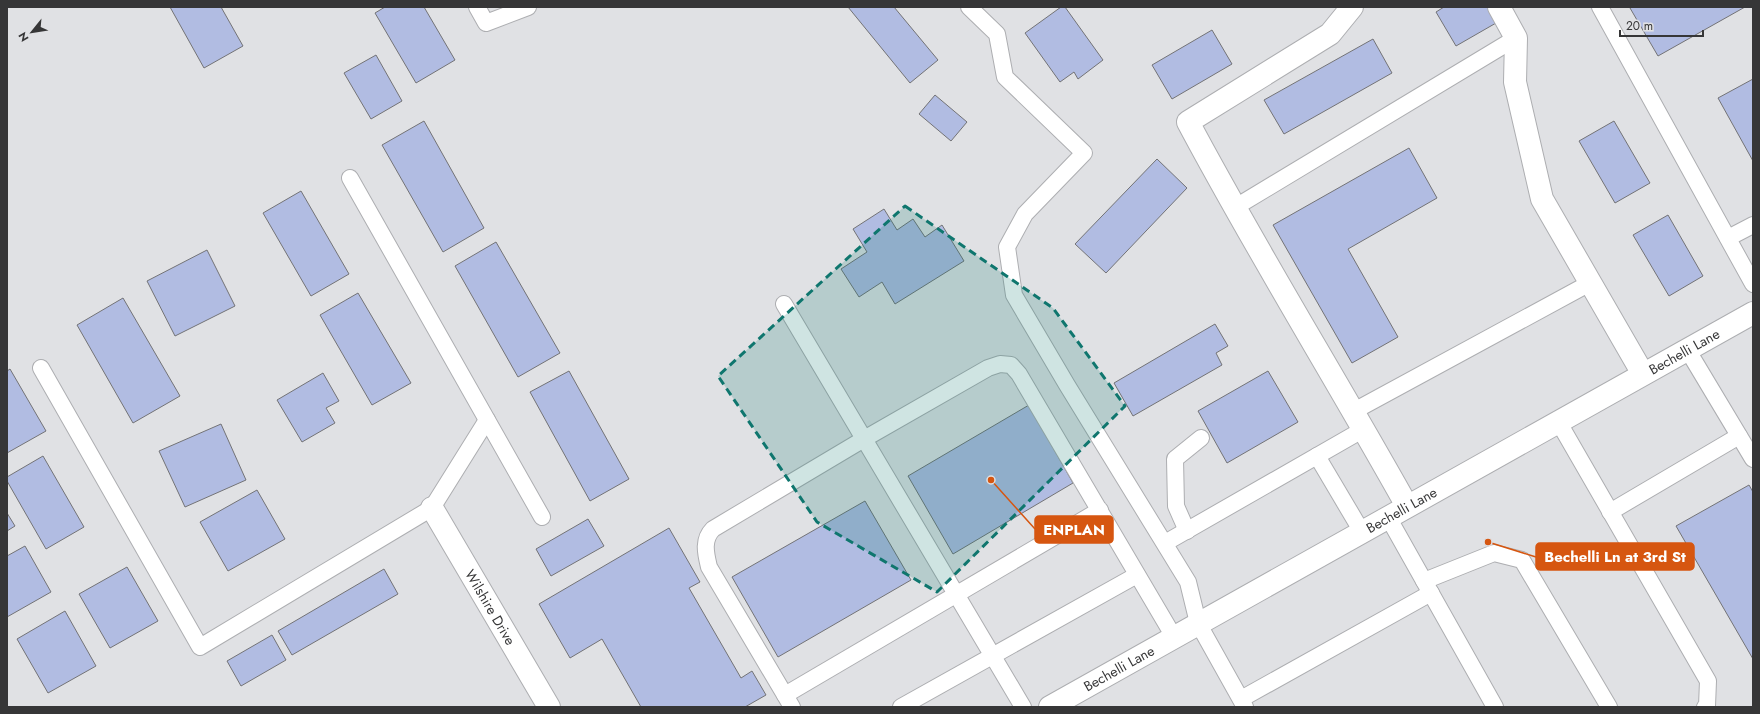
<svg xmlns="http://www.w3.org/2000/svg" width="1760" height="714" font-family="Jost,sans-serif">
<rect width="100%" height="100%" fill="#e0e1e4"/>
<!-- building -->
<g fill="#b1bce2" stroke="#737376">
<path d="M 170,7 L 221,7 L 243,46 L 204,68 Z"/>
<path d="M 385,7 L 424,7 L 455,60 L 416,83 L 375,13 Z"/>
<path d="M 848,7 L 894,7 L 938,60 L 910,83 Z"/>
<path d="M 1061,7 L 1065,7 L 1103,60 L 1078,79 L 1074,72 L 1060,82 L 1025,33 Z"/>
<path d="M 1444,7 L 1496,7 L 1503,19 L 1456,46 L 1436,12 Z"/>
<path d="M 1632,7 L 1745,7 L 1658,56 L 1630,8 Z"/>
<path d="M 1212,30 L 1232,64 L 1172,99 L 1152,65 Z"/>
<path d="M 1373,39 L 1392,73 L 1284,134 L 1264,100 Z"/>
<path d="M 376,55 L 402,101 L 371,119 L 344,73 Z"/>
<path d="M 1753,79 L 1753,161 L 1718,98 Z"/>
<path d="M 935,95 L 967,122 L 951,141 L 919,114 Z"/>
<path d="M 424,121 L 484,228 L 443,252 L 382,145 Z"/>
<path d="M 1614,121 L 1650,183 L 1615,203 L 1579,141 Z"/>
<path d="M 1409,148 L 1437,198 L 1348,249 L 1398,337 L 1352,363 L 1273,225 Z"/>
<path d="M 1157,159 L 1187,188 L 1106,273 L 1075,244 Z"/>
<path d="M 301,191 L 349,274 L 311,296 L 263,213 Z"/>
<path d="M 884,209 L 897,230 L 913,219 L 925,237 L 942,225 L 964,261 L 895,304 L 882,282 L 859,297 L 841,269 L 867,252 L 853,229 Z"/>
<path d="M 1668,215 L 1703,276 L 1669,296 L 1633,235 Z"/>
<path d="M 496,242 L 560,353 L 518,377 L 455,266 Z"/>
<path d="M 207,250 L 235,306 L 175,336 L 147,281 Z"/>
<path d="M 358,293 L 411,383 L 372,405 L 320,315 Z"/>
<path d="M 123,298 L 180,396 L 133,423 L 77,325 Z"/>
<path d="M 1215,324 L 1228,346 L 1216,353 L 1222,365 L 1133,416 L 1114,383 Z"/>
<path d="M 10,369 L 46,431 L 7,453 L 7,371 Z"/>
<path d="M 569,371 L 629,479 L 590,501 L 530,392 Z"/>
<path d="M 1268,371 L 1298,422 L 1227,463 L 1198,411 Z"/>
<path d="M 323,373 L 339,401 L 326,408 L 335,423 L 302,442 L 277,400 Z"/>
<path d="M 1029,405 L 1073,483 L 953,554 L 908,476 Z"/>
<path d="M 221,424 L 246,480 L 185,507 L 159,451 Z"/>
<path d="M 43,456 L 84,527 L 46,549 L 7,481 L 7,477 Z"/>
<path d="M 1749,485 L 1753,492 L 1753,659 L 1676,526 Z"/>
<path d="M 257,490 L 285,539 L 228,571 L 200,522 Z"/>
<path d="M 865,501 L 911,580 L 778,657 L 732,577 Z"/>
<path d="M 7,513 L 15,526 L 7,531 Z"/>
<path d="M 588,519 L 604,546 L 551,576 L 536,549 Z"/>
<path d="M 669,528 L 700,582 L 689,588 L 741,678 L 752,671 L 766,695 L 745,707 L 641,707 L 602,639 L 570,658 L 539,604 Z"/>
<path d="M 25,546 L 51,592 L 7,617 L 7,556 Z"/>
<path d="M 127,567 L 158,621 L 110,648 L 79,594 Z"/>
<path d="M 384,569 L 398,594 L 292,655 L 278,631 Z"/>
<path d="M 65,611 L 96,666 L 48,693 L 17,639 Z"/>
<path d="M 272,635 L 286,660 L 241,686 L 227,661 Z"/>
</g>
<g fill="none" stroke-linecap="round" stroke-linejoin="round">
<!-- service casing -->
<g stroke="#adaeb1" stroke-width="18">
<g id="service">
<path d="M 477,7 L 486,23 L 528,7"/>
<path d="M 969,7 L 997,34 L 1005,77 L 1084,153 L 1025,214 L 1007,247 L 1014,295 L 1067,385 L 1188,582 L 1198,623 L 1245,707"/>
<path d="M 1600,7 L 1753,284"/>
<path d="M 350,178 L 542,517"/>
<path d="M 1234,208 L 1516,38"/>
<path d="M 1728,238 L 1753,225"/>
<path d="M 784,304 L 1023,707"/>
<path d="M 1687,349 L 1753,459"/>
<path d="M 41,368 L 200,647 L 432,508 L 487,420"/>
<path d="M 1354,411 L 1590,283"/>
<path d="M 1558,421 L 1708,681 L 1707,706 L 1705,707"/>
<path d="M 1317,456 L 1362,532"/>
<path d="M 1610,512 L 1739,436"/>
<path d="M 1388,517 L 1495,707"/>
<path d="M 1187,531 L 1176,506 L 1175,459 L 1201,438"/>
<path d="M 1165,543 L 1364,429"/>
<path d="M 1424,581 L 1494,553 L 1522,560 L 1609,707"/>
<path d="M 785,695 L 1100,510"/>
<path d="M 1241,699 L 1431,593"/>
<path d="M 792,707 L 709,567 C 706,554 702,540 713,529 L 864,439 L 988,368 L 1000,364 L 1011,365 L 1019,374 L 1174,637"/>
<path d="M 901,707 L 1137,575"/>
</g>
</g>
<!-- minor casing -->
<g stroke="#adaeb1" stroke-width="24">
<g id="minor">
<path d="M 1352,7 L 1330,34 L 1188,122 C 1257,252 1335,377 1407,506"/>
<path d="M 1499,7 L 1516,38 L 1515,82 L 1542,199 L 1643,374"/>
<path id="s1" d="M 432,508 L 549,707"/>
</g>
</g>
<!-- secondary casing -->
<g stroke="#adaeb1" stroke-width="24">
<g id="secondary">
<path id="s2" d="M 1050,707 L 1753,313"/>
</g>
</g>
<!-- service -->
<use href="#service" stroke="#fff" stroke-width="16"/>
<!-- minor -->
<use href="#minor" stroke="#fff" stroke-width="22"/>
<!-- secondary -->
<use href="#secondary" stroke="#fff" stroke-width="22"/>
</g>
<!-- marked area -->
<path fill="#0f766e" fill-opacity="0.2" stroke="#0f766e" stroke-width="3" stroke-dasharray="8 5" stroke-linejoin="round" d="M 905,206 L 1053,308 L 1125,406 L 937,592 L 817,522 L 718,376 Z"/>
<g text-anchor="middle" stroke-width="3.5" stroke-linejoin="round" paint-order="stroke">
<!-- street labels -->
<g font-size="14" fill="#363637" stroke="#e0e1e4">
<text dy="5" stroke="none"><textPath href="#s2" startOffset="727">Bechelli Lane</textPath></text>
<text dy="5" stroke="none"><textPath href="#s2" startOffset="403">Bechelli Lane</textPath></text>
<text dy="5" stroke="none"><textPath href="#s1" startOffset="115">Wilshire Drive</textPath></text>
<text dy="5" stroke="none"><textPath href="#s2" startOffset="79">Bechelli Lane</textPath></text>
</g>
</g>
<!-- callouts -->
<path fill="none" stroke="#d65610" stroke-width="1.5" d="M991 480L1035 529M1488 542L1536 557"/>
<g fill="#d65610" stroke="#e0e1e4" stroke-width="1.5">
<circle cx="991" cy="480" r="4"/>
<circle cx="1488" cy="542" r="4"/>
</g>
<g fill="#d65610" stroke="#d65610" stroke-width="1.5">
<rect x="1035" y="516" width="78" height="27" rx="4"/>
<rect x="1536" y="543" width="158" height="27" rx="4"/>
</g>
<g font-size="15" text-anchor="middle" font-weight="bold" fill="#fff">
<text x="1074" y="535">ENPLAN</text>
<text x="1615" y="562">Bechelli Ln at 3rd St</text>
</g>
<!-- border -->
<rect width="1760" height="714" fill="none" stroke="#363637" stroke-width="16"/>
<!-- north arrow -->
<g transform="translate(32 32) rotate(240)" stroke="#e0e1e4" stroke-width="3" paint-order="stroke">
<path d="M0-3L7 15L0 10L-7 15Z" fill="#363637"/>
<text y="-6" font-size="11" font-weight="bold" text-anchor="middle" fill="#363637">N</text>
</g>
<!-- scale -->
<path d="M1620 30v6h83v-6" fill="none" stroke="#363637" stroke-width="2"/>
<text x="1626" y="30" font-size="12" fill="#363637" stroke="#e0e1e4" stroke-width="3" paint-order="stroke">20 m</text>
</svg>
